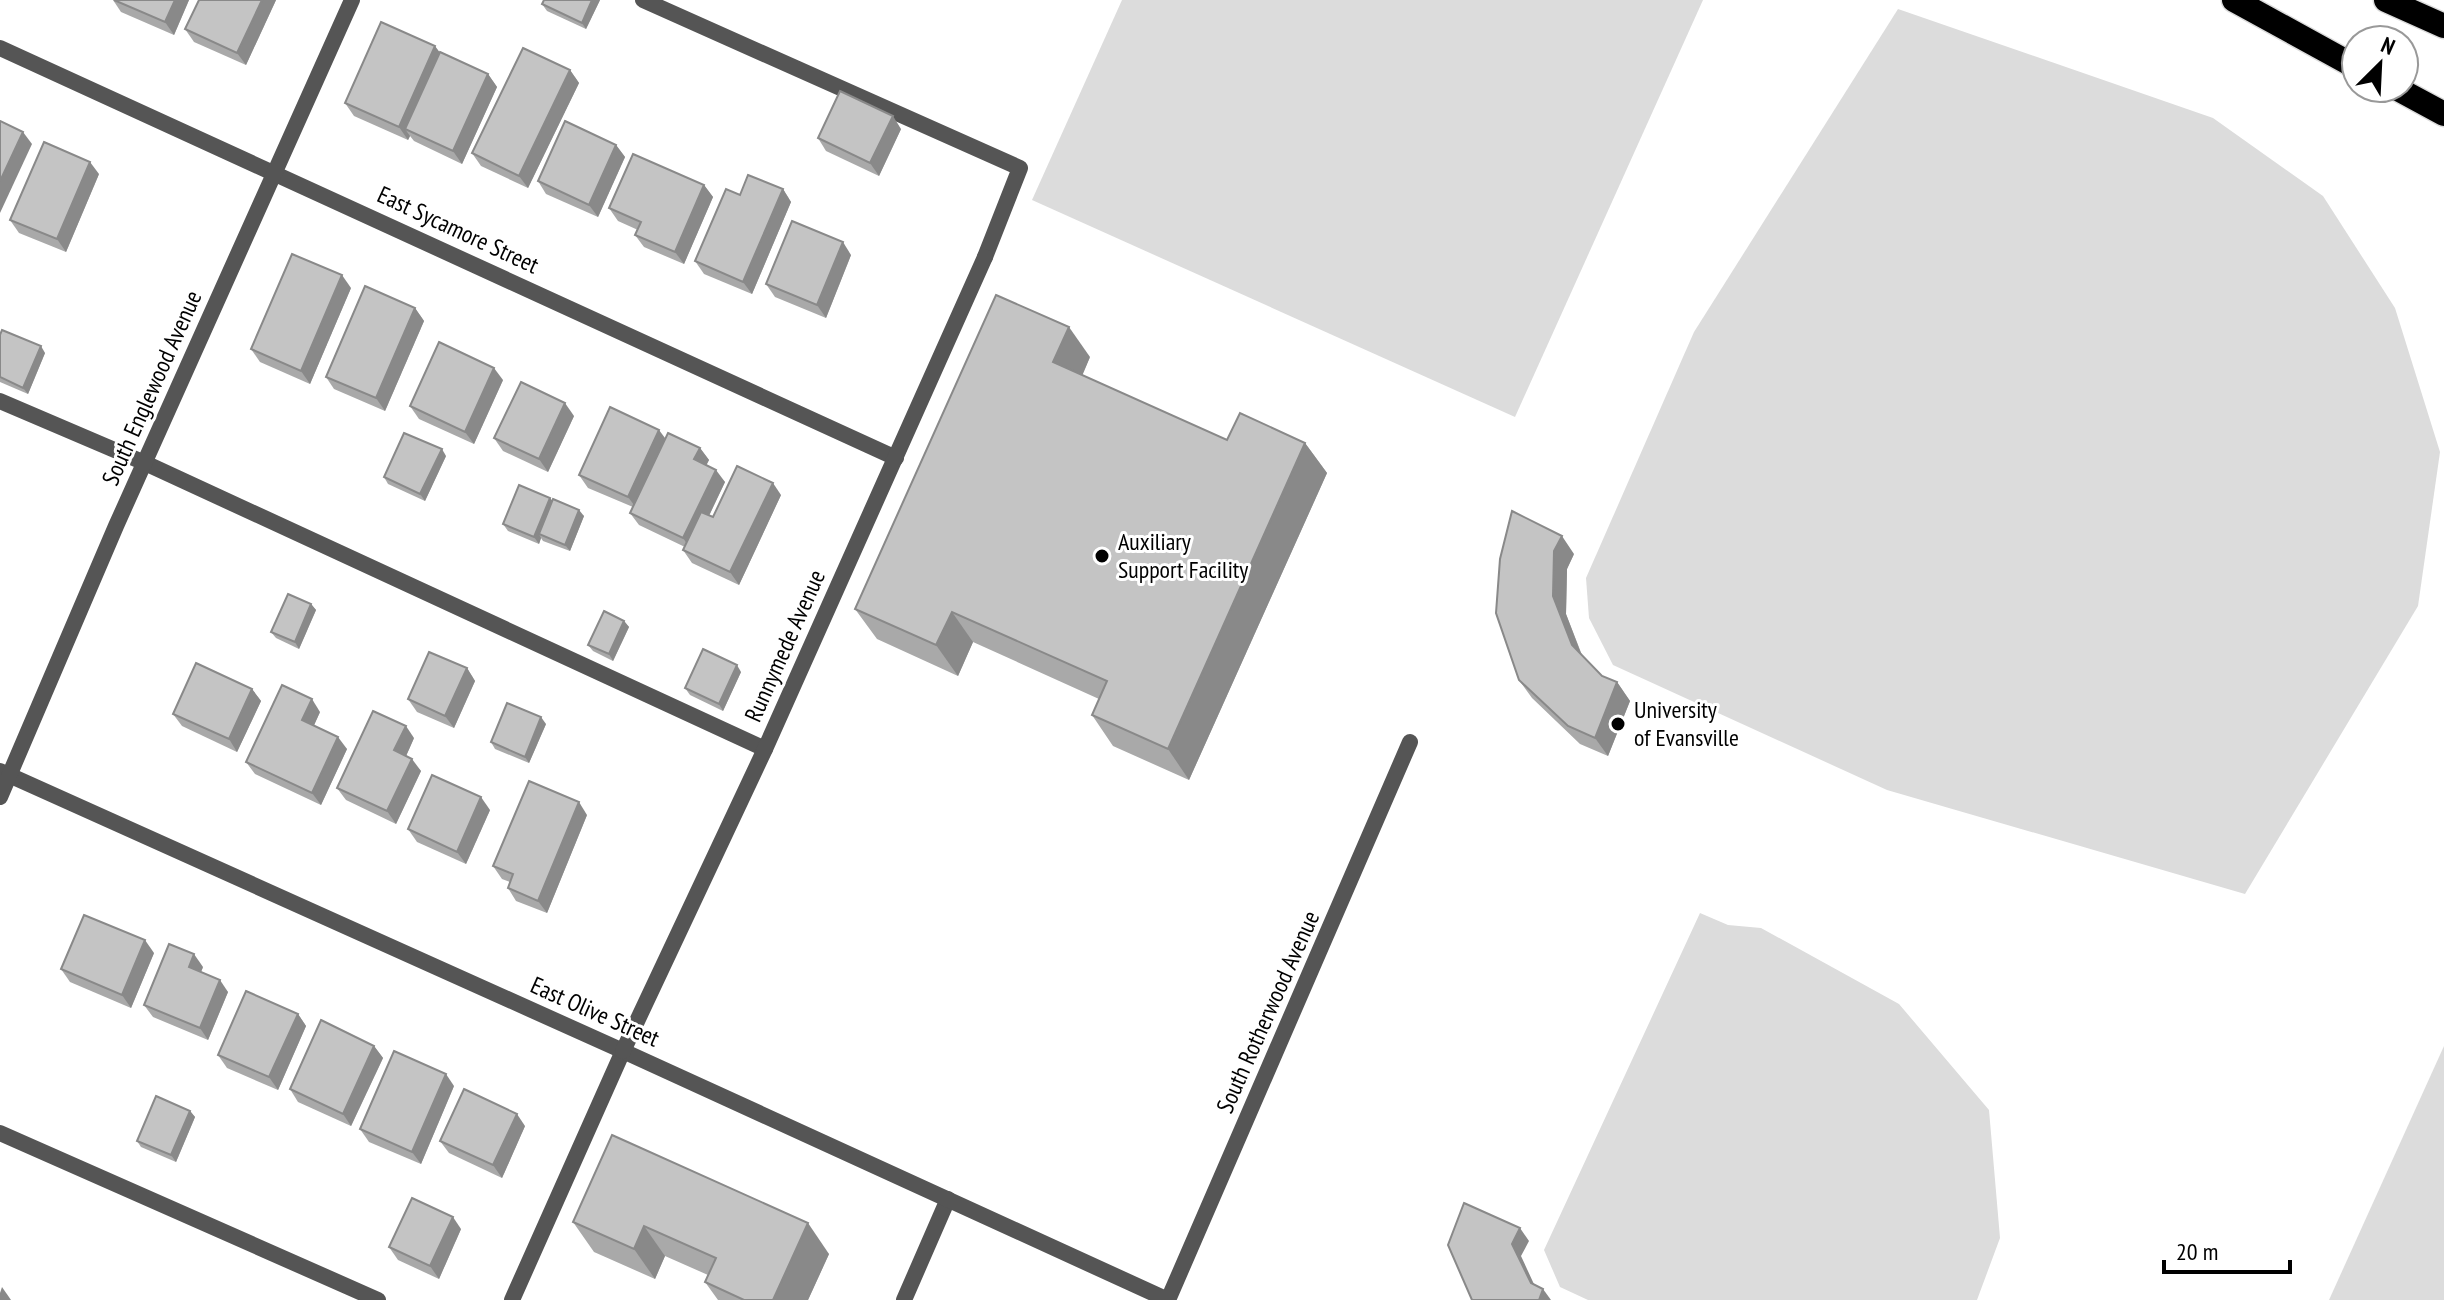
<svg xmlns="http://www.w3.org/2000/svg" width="2444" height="1300" font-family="'PT Sans Narrow',sans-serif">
<rect width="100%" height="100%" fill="#fff"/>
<!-- green -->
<g fill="#dcdcdc">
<path d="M 1122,0 L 1703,0 L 1515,417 L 1032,200 Z"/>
<path d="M 1898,9 L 2213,118 L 2323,196 L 2395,308 L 2440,452 L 2418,606 L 2245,894 L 1887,790 L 1613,665 L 1589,618 L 1586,578 L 1694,332 Z"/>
<path d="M 1700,913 L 1728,925 L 1761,928 L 1899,1004 L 1989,1110 L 2000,1238 L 1977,1300 L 1588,1300 L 1560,1287 L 1544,1250 Z"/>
<path d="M 2444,1046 L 2444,1300 L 2329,1300 Z"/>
</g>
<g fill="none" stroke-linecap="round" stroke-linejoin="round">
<!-- highway casing -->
<g stroke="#dbdbdb" stroke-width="27">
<g id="highway">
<path d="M 2234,0 L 2356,67"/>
<path d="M 2386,0 L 2444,26"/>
<path d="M 2396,88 L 2444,114"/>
</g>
</g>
<!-- lane -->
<g stroke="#555" stroke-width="16">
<path d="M 643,0 L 1020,168 L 985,257"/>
<path d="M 0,401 L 145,463 L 765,749"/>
<path d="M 0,1133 L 378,1300"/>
<path d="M 512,1300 L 623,1051"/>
<path d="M 904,1300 L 948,1199"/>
</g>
<!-- street -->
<g stroke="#555" stroke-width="16">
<path d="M 0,48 L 896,458"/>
<path d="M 0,771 L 623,1051 L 1168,1300 L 1410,742"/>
<path d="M 0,797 L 116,526 L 352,0"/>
<path d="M 623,1051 L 765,749 L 985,257"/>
</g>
<!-- highway -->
<use href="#highway" stroke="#000" stroke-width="24"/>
</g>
<!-- wall -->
<g fill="#a9a9a9">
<path d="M 113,0 L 189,0 L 174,35 L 121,12 Z"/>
<path d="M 199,0 L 276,0 L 246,65 L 194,42 L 185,29 Z"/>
<path d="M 544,0 L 600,0 L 586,29 L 547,11 L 542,4 Z"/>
<path d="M 440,52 L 488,74 L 497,87 L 462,164 L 414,141 L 410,136 L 408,140 L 354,116 L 345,103 Z"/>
<path d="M 570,70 L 579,83 L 528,188 L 481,166 L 472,153 Z"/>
<path d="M 901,129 L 879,176 L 826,151 L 818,138 Z"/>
<path d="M 616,145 L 625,157 L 598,217 L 546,194 L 538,181 Z"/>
<path d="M 99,174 L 66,252 L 19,233 L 10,220 Z"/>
<path d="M 704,185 L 713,197 L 684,264 L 644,247 L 635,235 L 638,230 L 618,221 L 609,208 Z"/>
<path d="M 783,189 L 791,202 L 752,294 L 704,274 L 695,261 L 740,195 Z"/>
<path d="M 851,255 L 826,318 L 775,297 L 766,284 Z"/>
<path d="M 351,288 L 310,384 L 260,362 L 251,349 Z"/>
<path d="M 415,308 L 424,321 L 385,411 L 334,389 L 326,377 Z"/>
<path d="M 0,335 L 45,353 L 28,394 L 0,382 Z"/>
<path d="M 1090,357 L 1082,375 L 1227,440 L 1305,443 L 1327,473 L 1189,780 L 1113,746 L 1092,715 L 1099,699 L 973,642 L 958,676 L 877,639 L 855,609 Z"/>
<path d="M 503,380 L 474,444 L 419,419 L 410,406 Z"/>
<path d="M 574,416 L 548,472 L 503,451 L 494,438 Z"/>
<path d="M 665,439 L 700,448 L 709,460 L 706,465 L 725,482 L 709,516 L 713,517 L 781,495 L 739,585 L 692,563 L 683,550 L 685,547 L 639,525 L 630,513 L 633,507 L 588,488 L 579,475 Z"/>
<path d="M 446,456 L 425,501 L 388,484 L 384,477 Z"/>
<path d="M 550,498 L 552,501 L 584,516 L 570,551 L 543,541 L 541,538 L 539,544 L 508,531 L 503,524 Z"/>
<path d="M 1574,554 L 1567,569 L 1566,614 L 1582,655 L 1602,676 L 1617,682 L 1630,701 L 1608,756 L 1580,744 L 1532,698 L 1519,680 L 1496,613 Z"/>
<path d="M 311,604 L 316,610 L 299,649 L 276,638 L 271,632 Z"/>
<path d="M 624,621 L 629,627 L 613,661 L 593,651 L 588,645 Z"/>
<path d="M 467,668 L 475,681 L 454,728 L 417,712 L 408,699 Z"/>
<path d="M 741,672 L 723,711 L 690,695 L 685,688 Z"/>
<path d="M 252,689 L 261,701 L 237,752 L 182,726 L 173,714 Z"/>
<path d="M 320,712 L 314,725 L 347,749 L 321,805 L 255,774 L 246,762 Z"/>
<path d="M 546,724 L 529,763 L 495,749 L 491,742 Z"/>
<path d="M 414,738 L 406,756 L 421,771 L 396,824 L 346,800 L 337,788 Z"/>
<path d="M 490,810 L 466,864 L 417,842 L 408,829 Z"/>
<path d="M 587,815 L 547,913 L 516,901 L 508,888 L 510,882 L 502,879 L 493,866 Z"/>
<path d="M 154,953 L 131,1008 L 70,982 L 61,969 Z"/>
<path d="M 203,967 L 201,972 L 228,992 L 208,1040 L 153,1017 L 144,1005 Z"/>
<path d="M 298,1014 L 306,1026 L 278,1090 L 227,1068 L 218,1055 Z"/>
<path d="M 374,1046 L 383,1058 L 351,1126 L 298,1102 L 290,1089 Z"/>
<path d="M 454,1086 L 421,1164 L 369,1142 L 360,1129 Z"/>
<path d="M 190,1111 L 195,1117 L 176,1162 L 141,1147 L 137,1141 Z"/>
<path d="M 525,1126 L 502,1178 L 449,1153 L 440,1141 Z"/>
<path d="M 612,1135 L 829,1254 L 808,1300 L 718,1300 L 705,1282 L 708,1275 L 665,1256 L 655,1279 L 594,1252 L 573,1222 Z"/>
<path d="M 461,1229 L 439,1279 L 398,1260 L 389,1247 Z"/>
</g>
<!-- shaded-wall -->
<g fill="#898989">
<path d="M 175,0 L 189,0 L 174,35 L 165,22 Z"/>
<path d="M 262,0 L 276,0 L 246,65 L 237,53 Z"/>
<path d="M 592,0 L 600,0 L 586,29 L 582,23 Z"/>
<path d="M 435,46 L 444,58 L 405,129 L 410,136 L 408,140 L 399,127 Z"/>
<path d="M 570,70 L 579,83 L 528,188 L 519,176 Z"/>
<path d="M 488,74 L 497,87 L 462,164 L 453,151 Z"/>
<path d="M 893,116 L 901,129 L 879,176 L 870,163 Z"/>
<path d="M 23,132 L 32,144 L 0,213 L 0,181 Z"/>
<path d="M 616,145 L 625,157 L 598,217 L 589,205 Z"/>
<path d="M 90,162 L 99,174 L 66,252 L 57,239 Z"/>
<path d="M 704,185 L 713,197 L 684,264 L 675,252 Z"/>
<path d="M 783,189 L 791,202 L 752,294 L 743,282 Z"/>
<path d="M 843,242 L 851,255 L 826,318 L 817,305 Z"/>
<path d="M 342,275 L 351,288 L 310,384 L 301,371 Z"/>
<path d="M 415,308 L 424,321 L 385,411 L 376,398 Z"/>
<path d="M 1069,327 L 1090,357 L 1075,393 L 1053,362 Z"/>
<path d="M 41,346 L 45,353 L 28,394 L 23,388 Z"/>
<path d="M 494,368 L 503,380 L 474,444 L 465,432 Z"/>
<path d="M 565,403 L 574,416 L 548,472 L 539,459 Z"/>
<path d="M 659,430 L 668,442 L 637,509 L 628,497 Z"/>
<path d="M 1305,443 L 1327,473 L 1189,780 L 1168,749 Z"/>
<path d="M 700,448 L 709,460 L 703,472 L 694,459 Z"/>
<path d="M 442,449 L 446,456 L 425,501 L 420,494 Z"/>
<path d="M 716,470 L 725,482 L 692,551 L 683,538 Z"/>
<path d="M 773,483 L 781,495 L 739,585 L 730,572 Z"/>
<path d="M 550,498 L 555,504 L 539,534 L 541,538 L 539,544 L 534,537 Z"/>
<path d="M 579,510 L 584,516 L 570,551 L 565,545 Z"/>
<path d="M 1562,536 L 1574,554 L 1567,569 L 1566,614 L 1585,664 L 1572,645 L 1553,596 L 1554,551 Z"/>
<path d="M 311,604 L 316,610 L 299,649 L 295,642 Z"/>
<path d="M 952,612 L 973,642 L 958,676 L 936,645 Z"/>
<path d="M 624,621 L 629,627 L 613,661 L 609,654 Z"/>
<path d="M 737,665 L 741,672 L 723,711 L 719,704 Z"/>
<path d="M 467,668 L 475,681 L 454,728 L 445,716 Z"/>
<path d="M 1617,682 L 1630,701 L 1608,756 L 1595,738 Z"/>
<path d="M 252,689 L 261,701 L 237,752 L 229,739 Z"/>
<path d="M 312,699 L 320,712 L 311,732 L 302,720 Z"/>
<path d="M 541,717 L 546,724 L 529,763 L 525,757 Z"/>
<path d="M 406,726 L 414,738 L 403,763 L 394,750 Z"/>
<path d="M 338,737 L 347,749 L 321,805 L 312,793 Z"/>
<path d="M 412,759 L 421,771 L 396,824 L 387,811 Z"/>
<path d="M 481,797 L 490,810 L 466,864 L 457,852 Z"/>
<path d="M 579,802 L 587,815 L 547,913 L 538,901 Z"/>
<path d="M 145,940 L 154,953 L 131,1008 L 122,995 Z"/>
<path d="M 194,954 L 203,967 L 198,979 L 189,967 Z"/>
<path d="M 220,980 L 228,992 L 208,1040 L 200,1028 Z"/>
<path d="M 298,1014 L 306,1026 L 278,1090 L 269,1077 Z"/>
<path d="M 374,1046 L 383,1058 L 351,1126 L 343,1114 Z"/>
<path d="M 446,1074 L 454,1086 L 421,1164 L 412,1152 Z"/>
<path d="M 190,1111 L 195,1117 L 176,1162 L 171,1155 Z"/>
<path d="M 517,1114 L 525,1126 L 502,1178 L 493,1165 Z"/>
<path d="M 453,1217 L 461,1229 L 439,1279 L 430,1266 Z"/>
<path d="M 808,1223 L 829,1254 L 808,1300 L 773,1300 Z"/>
<path d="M 644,1226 L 665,1256 L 655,1279 L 634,1249 Z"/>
<path d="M 1520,1228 L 1529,1241 L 1521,1256 L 1539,1295 L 1531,1283 L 1512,1244 Z"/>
<path d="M 2,1287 L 11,1300 L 0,1300 L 0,1293 Z"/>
<path d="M 1543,1289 L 1551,1300 L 1539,1300 Z"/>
</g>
<!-- building -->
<g fill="#c4c4c4" stroke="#898989" stroke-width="2">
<path d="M 114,0 L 175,0 L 165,22 Z"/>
<path d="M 199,0 L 262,0 L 237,53 L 185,29 Z"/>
<path d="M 544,0 L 592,0 L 582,23 L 542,4 Z"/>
<path d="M 381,22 L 435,46 L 399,127 L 345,103 Z"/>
<path d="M 523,48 L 570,70 L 519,176 L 472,153 Z"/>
<path d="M 440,52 L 488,74 L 453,151 L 405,129 Z"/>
<path d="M 840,91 L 893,116 L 870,163 L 818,138 Z"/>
<path d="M 0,121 L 23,132 L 0,181 Z"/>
<path d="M 565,121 L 616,145 L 589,205 L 538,181 Z"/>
<path d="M 44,142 L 90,162 L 57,239 L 10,220 Z"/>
<path d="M 633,154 L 704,185 L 675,252 L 635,235 L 641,222 L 609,208 Z"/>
<path d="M 748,175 L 783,189 L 743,282 L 695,261 L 726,189 L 740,195 Z"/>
<path d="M 792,221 L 843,242 L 817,305 L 766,284 Z"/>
<path d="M 292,254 L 342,275 L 301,371 L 251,349 Z"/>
<path d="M 365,286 L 415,308 L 376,398 L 326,377 Z"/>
<path d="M 996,295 L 1069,327 L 1053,362 L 1227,440 L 1240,413 L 1305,443 L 1168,749 L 1092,715 L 1107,681 L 952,612 L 936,645 L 855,609 Z"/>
<path d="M 2,330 L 41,346 L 23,388 L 0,377 L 0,335 Z"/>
<path d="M 439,342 L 494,368 L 465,432 L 410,406 Z"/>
<path d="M 521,382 L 565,403 L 539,459 L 494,438 Z"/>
<path d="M 610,407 L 659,430 L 628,497 L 579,475 Z"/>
<path d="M 404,433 L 442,449 L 420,494 L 384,477 Z"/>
<path d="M 668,433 L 700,448 L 694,459 L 716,470 L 683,538 L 630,513 Z"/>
<path d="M 737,466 L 773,483 L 730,572 L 683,550 L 701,512 L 713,517 Z"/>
<path d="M 519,485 L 550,498 L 534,537 L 503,524 Z"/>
<path d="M 553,499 L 579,510 L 565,545 L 539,534 Z"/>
<path d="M 1512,511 L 1562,536 L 1554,551 L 1553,596 L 1572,645 L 1602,676 L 1617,682 L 1595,738 L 1568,726 L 1519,680 L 1496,613 L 1500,559 Z"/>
<path d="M 288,594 L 311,604 L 295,642 L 271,632 Z"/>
<path d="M 604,611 L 624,621 L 609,654 L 588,645 Z"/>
<path d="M 703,649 L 737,665 L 719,704 L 685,688 Z"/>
<path d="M 429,652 L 467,668 L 445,716 L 408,699 Z"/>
<path d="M 196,663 L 252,689 L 229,739 L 173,714 Z"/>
<path d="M 282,685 L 312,699 L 302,720 L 338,737 L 312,793 L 246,762 Z"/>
<path d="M 507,703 L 541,717 L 525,757 L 491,742 Z"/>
<path d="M 373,711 L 406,726 L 394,750 L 412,759 L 387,811 L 337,788 Z"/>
<path d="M 432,775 L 481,797 L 457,852 L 408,829 Z"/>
<path d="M 529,781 L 579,802 L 538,901 L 508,888 L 513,874 L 493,866 Z"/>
<path d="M 84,915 L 145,940 L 122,995 L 61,969 Z"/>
<path d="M 169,944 L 194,954 L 189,967 L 220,980 L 200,1028 L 144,1005 Z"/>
<path d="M 246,991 L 298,1014 L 269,1077 L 218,1055 Z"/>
<path d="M 321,1020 L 374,1046 L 343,1114 L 290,1089 Z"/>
<path d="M 394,1051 L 446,1074 L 412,1152 L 360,1129 Z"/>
<path d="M 464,1089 L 517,1114 L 493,1165 L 440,1141 Z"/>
<path d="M 156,1096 L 190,1111 L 171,1155 L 137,1141 Z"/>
<path d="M 612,1135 L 808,1223 L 773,1300 L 744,1300 L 705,1282 L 716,1258 L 644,1226 L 634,1249 L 573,1222 Z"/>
<path d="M 412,1198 L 453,1217 L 430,1266 L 389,1247 Z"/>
<path d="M 1464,1203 L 1520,1228 L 1512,1244 L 1531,1283 L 1543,1289 L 1539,1300 L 1472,1300 L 1448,1245 Z"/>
</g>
<!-- markers -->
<g fill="#000" stroke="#fff" stroke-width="3">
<circle cx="1102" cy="556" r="8"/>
<circle cx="1618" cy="724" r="8"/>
</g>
<g text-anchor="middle" stroke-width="6" stroke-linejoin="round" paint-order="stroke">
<!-- street labels -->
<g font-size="24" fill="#000" stroke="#fff">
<text transform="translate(458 230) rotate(25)" y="8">East Sycamore Street</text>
<text transform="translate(152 388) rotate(-66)" y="8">South Englewood Avenue</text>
<text transform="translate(785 646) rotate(-66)" y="8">Runnymede Avenue</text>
<text transform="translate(595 1012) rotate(24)" y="8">East Olive Street</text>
<text transform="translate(1268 1012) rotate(-66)" y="8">South Rotherwood Avenue</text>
</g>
<!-- poi labels -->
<g font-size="24" fill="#000" stroke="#fff" text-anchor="start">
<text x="1118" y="550">Auxiliary<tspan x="1118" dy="28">Support Facility</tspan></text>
<text x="1634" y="718">University<tspan x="1634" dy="28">of Evansville</tspan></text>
</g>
</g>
<!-- north arrow -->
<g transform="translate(2380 64) rotate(24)"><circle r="38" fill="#ffffff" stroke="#999999" stroke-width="2"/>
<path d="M0-6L14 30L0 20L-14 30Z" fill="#000000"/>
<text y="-12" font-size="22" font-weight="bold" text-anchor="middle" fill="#000000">N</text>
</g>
<!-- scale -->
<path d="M2164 1260v12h126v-12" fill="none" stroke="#000000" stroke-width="4"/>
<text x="2176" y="1260" font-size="24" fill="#000000" stroke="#ffffff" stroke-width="6" paint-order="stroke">20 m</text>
</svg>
